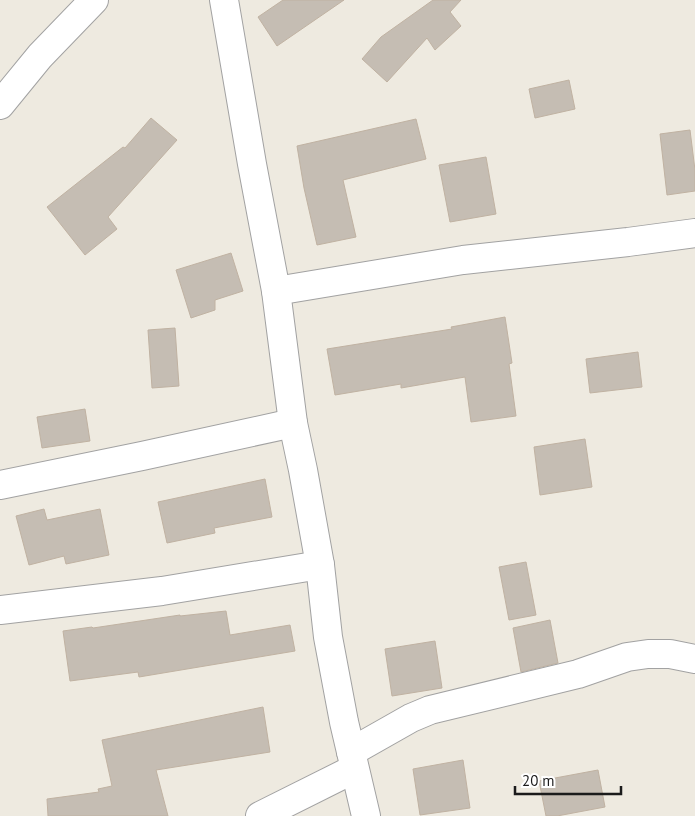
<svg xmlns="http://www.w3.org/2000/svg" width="695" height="816" font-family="'PT Sans',sans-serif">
<rect width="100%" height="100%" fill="#eeeae0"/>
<!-- building -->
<g fill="#c5bdb3" stroke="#c0b2a2">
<path d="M 283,0 L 344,0 L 277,46 L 258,17 Z"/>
<path d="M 433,0 L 461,0 L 450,12 L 461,26 L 435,50 L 427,38 L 387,82 L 362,59 L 381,37 Z"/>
<path d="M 569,80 L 575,109 L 535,118 L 529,89 Z"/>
<path d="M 151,118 L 177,140 L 108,217 L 117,229 L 85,255 L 47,207 L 123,147 L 125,148 Z"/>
<path d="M 416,119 L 426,159 L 343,180 L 356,237 L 317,245 L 304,188 L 297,146 Z"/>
<path d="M 690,130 L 695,170 L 695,191 L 667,195 L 660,134 Z"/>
<path d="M 486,157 L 496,214 L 450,222 L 439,165 Z"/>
<path d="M 231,253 L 243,291 L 215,300 L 215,310 L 191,318 L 176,270 Z"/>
<path d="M 505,317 L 512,363 L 509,364 L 516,416 L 471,422 L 465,377 L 401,388 L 401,384 L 335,395 L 327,349 L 452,329 L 451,327 Z"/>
<path d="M 175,328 L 179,386 L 152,388 L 148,330 Z"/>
<path d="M 638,352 L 642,387 L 590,393 L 586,359 Z"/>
<path d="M 85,409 L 90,441 L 42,448 L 37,417 Z"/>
<path d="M 585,439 L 592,487 L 540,495 L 534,447 Z"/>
<path d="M 265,479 L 272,517 L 214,528 L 215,533 L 167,543 L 158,502 Z"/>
<path d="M 44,509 L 47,520 L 100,509 L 109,555 L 66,564 L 64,556 L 29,565 L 16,516 Z"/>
<path d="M 526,562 L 536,615 L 509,620 L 499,567 Z"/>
<path d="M 226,611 L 230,635 L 290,625 L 295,651 L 139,677 L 138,672 L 70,681 L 63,631 L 92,627 L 93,628 L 180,615 L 180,616 Z"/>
<path d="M 550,620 L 558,663 L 521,672 L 513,628 Z"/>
<path d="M 435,641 L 442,688 L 392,696 L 385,649 Z"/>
<path d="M 263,707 L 270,752 L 156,770 L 168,816 L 48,816 L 47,799 L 99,792 L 98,789 L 112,786 L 102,740 Z"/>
<path d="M 463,760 L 470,808 L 420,815 L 413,769 Z"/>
<path d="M 598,770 L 605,807 L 557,816 L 546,816 L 539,781 Z"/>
</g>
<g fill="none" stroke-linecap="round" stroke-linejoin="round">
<!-- minor casing -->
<g stroke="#a2a2a2" stroke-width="30">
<g id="minor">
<path d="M 224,0 L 252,164 L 276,291 L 293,423 L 303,470 L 320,565 L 328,637 L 344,722 L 366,816"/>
<path d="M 0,105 L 40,56 L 94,0"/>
<path d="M 276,291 L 463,260 L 628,242 L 695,233"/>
<path d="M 0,485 L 142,456 L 293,423"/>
<path d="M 0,610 L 162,591 L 320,565"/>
<path d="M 351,752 L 411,718 L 430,710 L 578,674 L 627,657 L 648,654 L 670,654 L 695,659"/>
<path d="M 260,816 L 354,769"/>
</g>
</g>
<!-- minor -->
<use href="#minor" stroke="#fff" stroke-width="28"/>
</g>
<!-- scale -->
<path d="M515 786v8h106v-8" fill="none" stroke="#1b1b1b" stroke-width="2.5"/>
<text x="522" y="786" font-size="15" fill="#1b1b1b" stroke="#ffffff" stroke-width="4" paint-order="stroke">20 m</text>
</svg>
